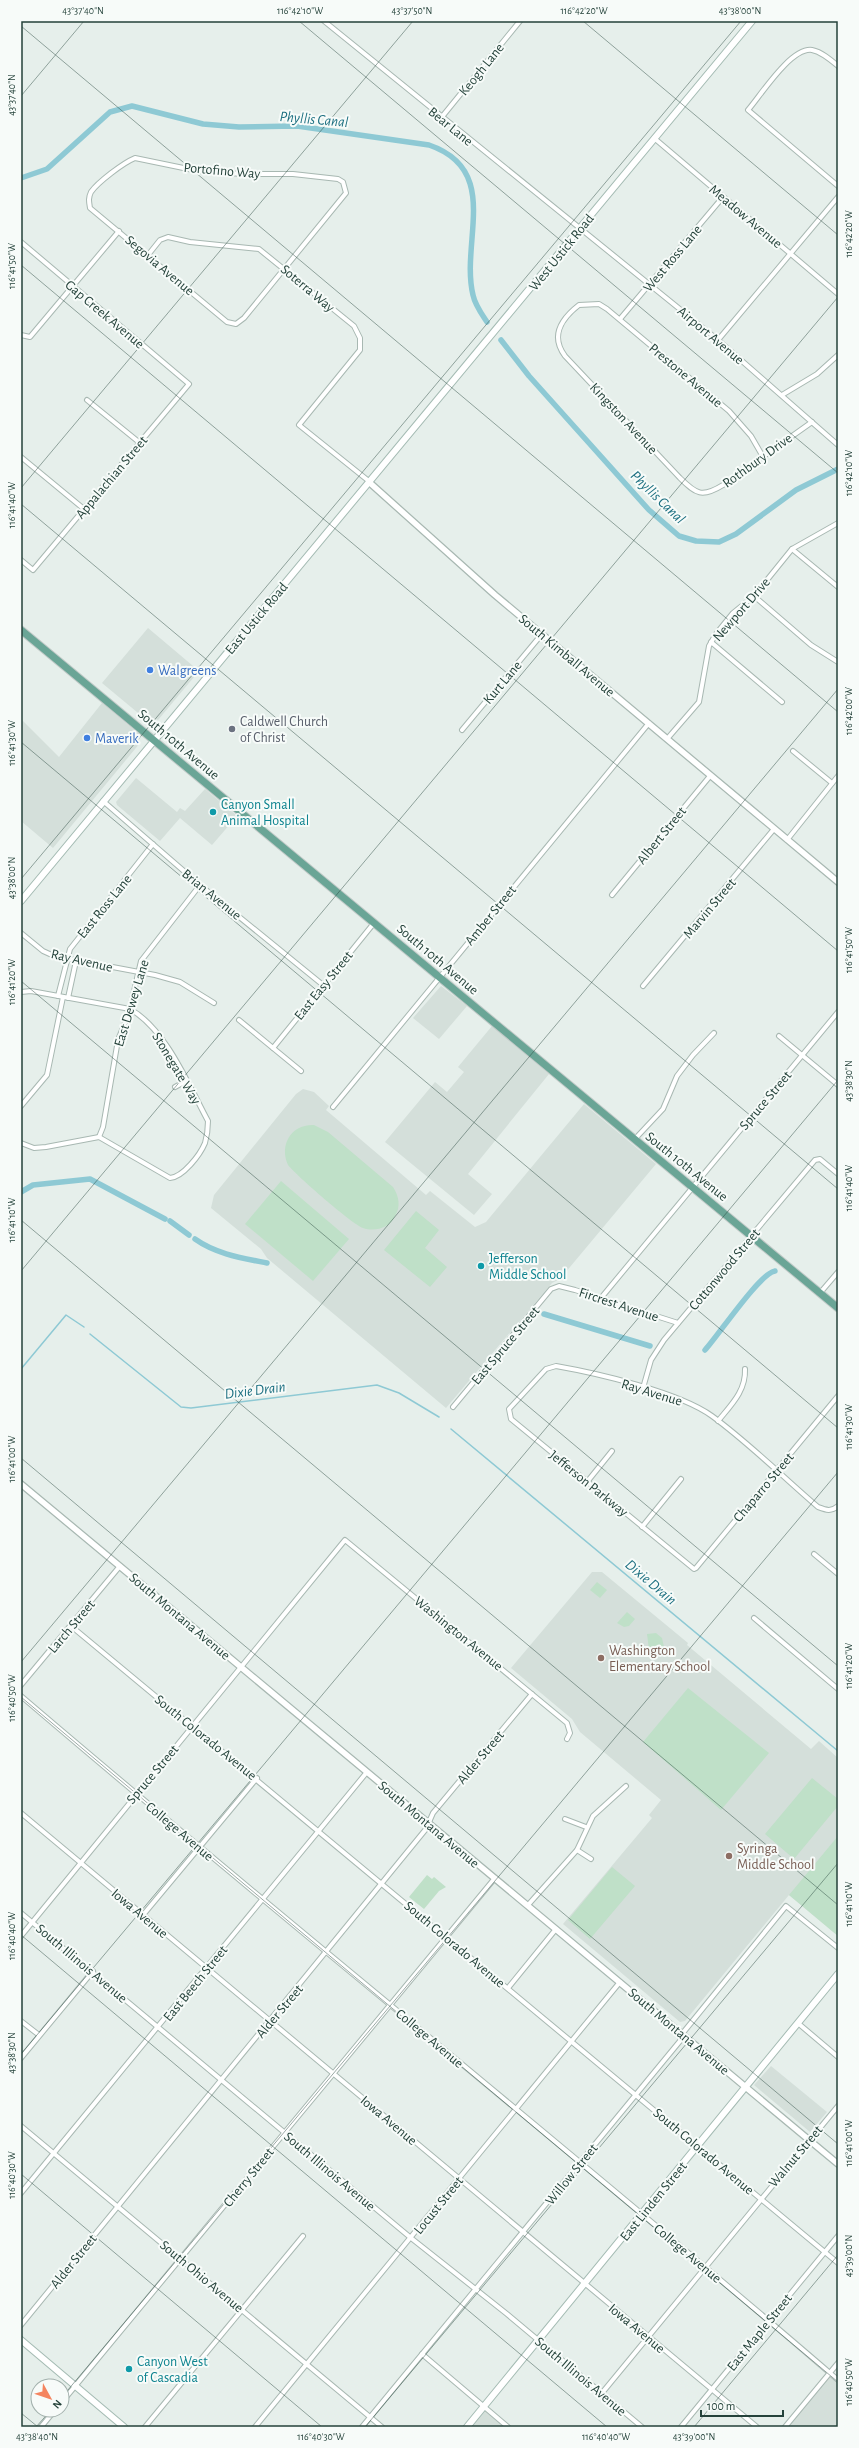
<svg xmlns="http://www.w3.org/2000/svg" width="859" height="2448" font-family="'Alegreya Sans',sans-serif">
<rect width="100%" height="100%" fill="#e6efeb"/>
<!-- built -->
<g fill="#d4dfda">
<path d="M 148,628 L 199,671 L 158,720 L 156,719 L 149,722 L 102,683 Z"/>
<path d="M 102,703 L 139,734 L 137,740 L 140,743 L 53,848 L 21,821 L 21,719 L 59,757 Z"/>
<path d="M 136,778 L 177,812 L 180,808 L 185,811 L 205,789 L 237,816 L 212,845 L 180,818 L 160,841 L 117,805 L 116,802 Z"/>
<path d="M 441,986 L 467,1006 L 439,1039 L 413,1018 Z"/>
<path d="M 492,1026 L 549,1074 L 468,1174 L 492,1194 L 474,1215 L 385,1142 L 435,1082 L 447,1092 L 464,1072 L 458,1067 Z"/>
<path d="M 303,1089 L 314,1092 L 329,1106 L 326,1110 L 426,1195 L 430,1191 L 475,1227 L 486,1222 L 584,1104 L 656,1164 L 560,1279 L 552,1283 L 446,1408 L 267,1258 L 261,1249 L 211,1208 L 214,1195 L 296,1094 Z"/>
<path d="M 592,1572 L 602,1572 L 688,1643 L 687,1645 L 811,1749 L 819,1741 L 838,1758 L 838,1936 L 789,1895 L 685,2021 L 680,2022 L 563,1924 L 652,1818 L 649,1815 L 661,1800 L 580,1732 L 572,1719 L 511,1668 Z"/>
<path d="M 771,2066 L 827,2112 L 810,2132 L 754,2085 Z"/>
<path d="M 830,2373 L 838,2380 L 838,2427 L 786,2427 Z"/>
<path d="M 483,2407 L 508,2427 L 467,2427 Z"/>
</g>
<!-- green -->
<g fill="#bfe0c8">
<path d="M 314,1125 L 328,1132 L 393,1187 C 399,1196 401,1207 395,1216 C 390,1228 375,1232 363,1228 C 352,1224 297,1176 288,1165 C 279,1145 291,1124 314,1125 Z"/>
<path d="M 281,1181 L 349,1239 L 313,1281 L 245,1224 Z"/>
<path d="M 416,1211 L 439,1230 L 425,1248 L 447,1267 L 430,1287 L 384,1250 Z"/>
<path d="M 597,1582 L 607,1590 L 600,1598 L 590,1590 Z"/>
<path d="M 627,1612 L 635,1619 L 629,1626 L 624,1627 L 617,1623 Z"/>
<path d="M 656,1633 L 662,1638 L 664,1647 L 649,1649 L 647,1634 Z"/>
<path d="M 688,1688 L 769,1753 L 721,1810 L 643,1742 Z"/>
<path d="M 812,1778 L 838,1799 L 838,1806 L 794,1859 L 765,1834 Z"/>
<path d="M 838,1836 L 838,1936 L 789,1895 Z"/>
<path d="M 612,1867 L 635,1886 L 590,1939 L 568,1920 Z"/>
<path d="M 427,1875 L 432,1879 L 434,1877 L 446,1887 L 439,1891 L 424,1909 L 409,1897 Z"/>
</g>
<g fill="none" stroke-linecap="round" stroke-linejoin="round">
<!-- stream -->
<g stroke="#8ec9d4" stroke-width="1.5">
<path d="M 90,1334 L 181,1407 L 191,1408 L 377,1385 L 399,1393 L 439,1417"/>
<path d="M 21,1369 L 66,1315 L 84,1327"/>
<path d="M 451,1429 L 838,1751"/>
</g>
<!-- canal -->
<g stroke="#8ec9d4" stroke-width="5.5">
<path d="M 21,178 L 47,169 L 110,112 L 132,106 L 203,124 L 239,127 L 297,126 L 429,145 C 502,170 460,242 473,295 C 475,305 481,313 487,322"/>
<path d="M 501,340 L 529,376 L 649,510 L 679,536 L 696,541 L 719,542 L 736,534 L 796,490 L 838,469"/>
<path d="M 21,1192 L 33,1185 L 90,1179 L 165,1219"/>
<path d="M 170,1221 L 189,1235"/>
<path d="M 195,1239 C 216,1254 242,1258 267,1263"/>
<path d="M 544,1314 L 650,1346"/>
<path d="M 705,1350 C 718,1336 760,1273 775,1271"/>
</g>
<!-- minor casing -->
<g stroke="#a8b8b2" stroke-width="6">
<g id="minor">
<path d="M 324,21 L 718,340 L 838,445"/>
<path d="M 838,66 C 831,60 822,52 812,50 C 791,47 761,95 748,110 L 838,186"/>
<path d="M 441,118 L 520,21"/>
<path d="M 654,138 L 838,294"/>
<path d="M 135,158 L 198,171 L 243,174 L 293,174 L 338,179 L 343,182 L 346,193 L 244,318 L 236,324 L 227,322 L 90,208 C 89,202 88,198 91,192 C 98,182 123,163 135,158 Z"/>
<path d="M 21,242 L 189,384 L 33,570 L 21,560"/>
<path d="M 148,255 L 160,240 L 168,237 L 190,242 L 259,249 L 354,326 L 360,338 L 360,350 L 299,425 L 370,482"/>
<path d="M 620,319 L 723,197"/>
<path d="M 21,335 L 30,337 L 119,231"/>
<path d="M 718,340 L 838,197"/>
<path d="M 782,395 L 817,374 L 838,355"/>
<path d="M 87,400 L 140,443"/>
<path d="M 762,455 L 751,436 L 729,411 L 607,309 L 599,304 L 579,305 C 561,319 550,336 565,356 L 680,478 C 696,494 702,498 723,485 L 812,422"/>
<path d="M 21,457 L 84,509"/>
<path d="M 792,549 L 838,587"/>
<path d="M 754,596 L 811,645 L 838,662"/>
<path d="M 711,642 L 782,702"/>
<path d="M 462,730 L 542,634"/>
<path d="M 667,739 L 699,702 L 709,646 L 716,634 L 733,613 L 754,596 L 792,549 L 838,523"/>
<path d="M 793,751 L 832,783"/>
<path d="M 103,801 L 200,885 L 323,985"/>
<path d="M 787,840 L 838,776"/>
<path d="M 612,895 L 710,776"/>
<path d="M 21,933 L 43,951 L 54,956 L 155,975 L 180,982 L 214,1003"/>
<path d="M 643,986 L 774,829"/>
<path d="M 21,992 L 31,991 L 130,1009 C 166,1029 189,1086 208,1121 C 208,1129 207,1136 205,1143 C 200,1155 183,1177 170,1178 L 99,1137 L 46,1147 L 34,1148 L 21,1143"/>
<path d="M 58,996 L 70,949 L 153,844"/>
<path d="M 68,998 L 76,961"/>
<path d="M 239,1020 L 301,1071"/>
<path d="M 779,1036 L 838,1085"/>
<path d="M 273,1048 L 374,923"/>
<path d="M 175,1087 L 186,1081"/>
<path d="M 21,1106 L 47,1075 L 63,997"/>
<path d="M 333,1107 L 649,723"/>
<path d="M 99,1137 L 103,1127 L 118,1040 L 129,1013 L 141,961 L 200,885"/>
<path d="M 634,1140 L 663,1109 L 677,1076 L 693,1055 L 714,1033"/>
<path d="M 820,1293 L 838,1272"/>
<path d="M 601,1298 L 838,1012"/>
<path d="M 643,1388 L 651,1360 L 664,1340 L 815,1160 L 820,1159 L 838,1174"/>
<path d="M 838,1396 L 696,1568 L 694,1569 L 511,1419 L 509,1409 L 546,1369 L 556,1366 C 596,1373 679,1392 712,1416 C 749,1443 783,1477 818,1507 C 826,1510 831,1512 838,1506"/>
<path d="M 453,1407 L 551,1289 L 559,1286 L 575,1290 L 678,1323"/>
<path d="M 718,1421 C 731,1405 746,1391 745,1369"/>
<path d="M 587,1482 L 612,1451"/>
<path d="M 642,1527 L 681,1479"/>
<path d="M 814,1554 L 838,1574"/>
<path d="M 754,1618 L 838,1689"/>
<path d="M 71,1626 L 838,2263"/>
<path d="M 21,1685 L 120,1566"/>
<path d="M 21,1696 C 291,1927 569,2148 838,2380"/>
<path d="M 21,1813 L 757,2427"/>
<path d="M 565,1819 L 586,1827"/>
<path d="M 577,1850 L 591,1859"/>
<path d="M 528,1905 L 577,1850 L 593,1816 L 626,1786"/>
<path d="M 21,1913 L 411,2238 L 507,2314 L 642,2427"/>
<path d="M 143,1915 L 257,1778"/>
<path d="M 21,1936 L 345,1540 L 567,1723 L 570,1733 L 567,1739"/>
<path d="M 508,1988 L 556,1929"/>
<path d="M 21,2021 L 39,2035"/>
<path d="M 799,2024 L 838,2057"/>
<path d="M 21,2058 L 93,1971"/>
<path d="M 21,2126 L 382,2427"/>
<path d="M 21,2193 L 367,1772"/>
<path d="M 21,2325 L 426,1829 L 433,1813 L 532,1694"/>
<path d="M 422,2354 L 508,2427"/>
<path d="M 602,2393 L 838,2106"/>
<path d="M 62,2402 L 495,1878"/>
<path d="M 41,2427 L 55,2410"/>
<path d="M 145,2427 L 303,2236"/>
<path d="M 255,2427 L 620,1982"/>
<path d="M 362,2427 L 680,2041 L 682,2034 L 786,1906 L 838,1948"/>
<path d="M 681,2427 L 838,2236"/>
<path d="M 785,2427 L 838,2363"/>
</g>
</g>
<!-- tertiary casing -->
<g stroke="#a8b8b2" stroke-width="8">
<g id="tertiary">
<path d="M 370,483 L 495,595 L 838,882"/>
<path d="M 21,1484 L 838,2164"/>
</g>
</g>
<!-- secondary casing -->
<g stroke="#a4bbb3" stroke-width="8">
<g id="secondary">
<path d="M 21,901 L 752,21"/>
<path d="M 21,2340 L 124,2427"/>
<path d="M 467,2427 L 838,1974"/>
</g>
</g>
<!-- primary casing -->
<g stroke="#c2cac8" stroke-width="9">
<path id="primary" d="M 21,630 L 838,1308"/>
</g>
<!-- minor -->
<use href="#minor" stroke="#fff" stroke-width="4"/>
<!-- tertiary -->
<use href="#tertiary" stroke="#fff" stroke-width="5.5"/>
<!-- secondary -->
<use href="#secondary" stroke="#fff" stroke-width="6"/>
<!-- primary -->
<use href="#primary" stroke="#6aa596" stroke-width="7"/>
</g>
<!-- ticks -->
<path fill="none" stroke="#24423a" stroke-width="1" stroke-opacity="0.45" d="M 299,21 L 838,473M 583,21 L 838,235M 21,26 L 838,712M 21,96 L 84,21M 21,265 L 838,951M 21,488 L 413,21M 21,504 L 838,1189M 21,742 L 838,1428M 21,879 L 741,21M 21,981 L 838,1666M 21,1220 L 838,1905M 21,1271 L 838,297M 21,1458 L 838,2144M 21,1662 L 838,689M 21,1697 L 838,2382M 21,1935 L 607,2427M 21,2054 L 838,1080M 21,2174 L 322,2427M 62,2397 L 838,1472M 21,2413 L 38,2427M 36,2427 L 51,2410M 365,2427 L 838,1863M 694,2427 L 838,2255"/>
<!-- markers -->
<g fill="#3f7fe0" stroke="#f7fbf9" stroke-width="1.5">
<circle cx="150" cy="670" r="4"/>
<circle cx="87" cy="738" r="4"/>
</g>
<circle fill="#6b7280" stroke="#f7fbf9" stroke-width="1.5" cx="232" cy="729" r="4"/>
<g fill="#0f9aa8" stroke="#f7fbf9" stroke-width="1.5">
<circle cx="213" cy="812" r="4"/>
<circle cx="481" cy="1266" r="4"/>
<circle cx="129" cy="2369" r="4"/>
</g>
<g fill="#8d6e63" stroke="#f7fbf9" stroke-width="1.5">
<circle cx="601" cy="1658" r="4"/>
<circle cx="729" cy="1856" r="4"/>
</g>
<g text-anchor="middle" stroke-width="4" stroke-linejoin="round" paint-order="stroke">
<!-- street labels -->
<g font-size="14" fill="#24423a" stroke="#f7fbf9">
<text transform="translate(481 69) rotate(-51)" y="5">Keogh Lane</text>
<text transform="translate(451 126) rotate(39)" y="5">Bear Lane</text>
<text transform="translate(222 170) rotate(5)" y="5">Portofino Way</text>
<text transform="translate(746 216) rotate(40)" y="5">Meadow Avenue</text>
<text transform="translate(561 252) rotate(-51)" y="5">West Ustick Road</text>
<text transform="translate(672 258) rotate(-50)" y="5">West Ross Lane</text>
<text transform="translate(160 265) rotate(40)" y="5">Segovia Avenue</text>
<text transform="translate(308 288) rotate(40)" y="5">Soterra Way</text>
<text transform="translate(105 314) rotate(40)" y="5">Gap Creek Avenue</text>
<text transform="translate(711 335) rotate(40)" y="5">Airport Avenue</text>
<text transform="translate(686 375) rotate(40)" y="5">Prestone Avenue</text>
<text transform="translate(624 418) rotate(47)" y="5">Kingston Avenue</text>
<text transform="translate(757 460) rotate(-36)" y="5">Rothbury Drive</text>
<text transform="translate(111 477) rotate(-50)" y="5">Appalachian Street</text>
<text transform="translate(741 609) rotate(-49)" y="5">Newport Drive</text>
<text transform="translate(256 618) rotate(-50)" y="5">East Ustick Road</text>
<text transform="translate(567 655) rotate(40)" y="5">South Kimball Avenue</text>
<text transform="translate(502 682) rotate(-50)" y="5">Kurt Lane</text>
<text transform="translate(179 744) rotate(40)" y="5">South 10th Avenue</text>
<text transform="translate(661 835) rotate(-51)" y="5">Albert Street</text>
<text transform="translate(212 894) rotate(39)" y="5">Brian Avenue</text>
<text transform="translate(104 906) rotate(-51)" y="5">East Ross Lane</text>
<text transform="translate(709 908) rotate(-50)" y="5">Marvin Street</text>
<text transform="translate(490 915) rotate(-51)" y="5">Amber Street</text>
<text transform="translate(438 959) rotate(40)" y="5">South 10th Avenue</text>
<text transform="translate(82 960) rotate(13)" y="5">Ray Avenue</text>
<text transform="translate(323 985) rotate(-51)" y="5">East Easy Street</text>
<text transform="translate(131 1003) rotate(-73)" y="5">East Dewey Lane</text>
<text transform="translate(177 1068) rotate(59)" y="5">Stonegate Way</text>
<text transform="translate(765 1100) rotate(-50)" y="5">Spruce Street</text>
<text transform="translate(687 1166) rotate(39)" y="5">South 10th Avenue</text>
<text transform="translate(724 1269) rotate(-50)" y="5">Cottonwood Street</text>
<text transform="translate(619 1304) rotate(18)" y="5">Fircrest Avenue</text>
<text transform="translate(505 1345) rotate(-50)" y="5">East Spruce Street</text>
<text transform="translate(652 1392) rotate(17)" y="5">Ray Avenue</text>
<text transform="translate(589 1483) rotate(39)" y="5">Jefferson Parkway</text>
<text transform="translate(763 1487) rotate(-50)" y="5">Chaparro Street</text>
<text transform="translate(180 1616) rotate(40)" y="5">South Montana Avenue</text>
<text transform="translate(71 1626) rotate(-50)" y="5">Larch Street</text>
<text transform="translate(459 1633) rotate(39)" y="5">Washington Avenue</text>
<text transform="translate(206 1737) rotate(39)" y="5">South Colorado Avenue</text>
<text transform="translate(480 1757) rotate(-50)" y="5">Alder Street</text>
<text transform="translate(152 1774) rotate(-50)" y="5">Spruce Street</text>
<text transform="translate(429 1824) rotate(40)" y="5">South Montana Avenue</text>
<text transform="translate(180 1831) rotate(40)" y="5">College Avenue</text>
<text transform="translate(140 1913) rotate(40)" y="5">Iowa Avenue</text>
<text transform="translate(455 1944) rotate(40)" y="5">South Colorado Avenue</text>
<text transform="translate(82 1963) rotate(40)" y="5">South Illinois Avenue</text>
<text transform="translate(195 1983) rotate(-51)" y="5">East Beech Street</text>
<text transform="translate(279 2011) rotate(-50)" y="5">Alder Street</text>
<text transform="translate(679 2031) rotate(40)" y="5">South Montana Avenue</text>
<text transform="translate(430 2038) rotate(40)" y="5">College Avenue</text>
<text transform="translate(389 2120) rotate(40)" y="5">Iowa Avenue</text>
<text transform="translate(704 2151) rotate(40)" y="5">South Colorado Avenue</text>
<text transform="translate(795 2156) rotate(-50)" y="5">Walnut Street</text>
<text transform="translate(330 2171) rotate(40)" y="5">South Illinois Avenue</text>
<text transform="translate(571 2174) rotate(-51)" y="5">Willow Street</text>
<text transform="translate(248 2177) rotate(-51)" y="5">Cherry Street</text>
<text transform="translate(653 2201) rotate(-51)" y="5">East Linden Street</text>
<text transform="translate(438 2205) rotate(-51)" y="5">Locust Street</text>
<text transform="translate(688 2253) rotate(40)" y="5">College Avenue</text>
<text transform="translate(73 2261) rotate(-51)" y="5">Alder Street</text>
<text transform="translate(202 2276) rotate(40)" y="5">South Ohio Avenue</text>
<text transform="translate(637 2328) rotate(40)" y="5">Iowa Avenue</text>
<text transform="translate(759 2332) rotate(-51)" y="5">East Maple Street</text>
<text transform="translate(581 2376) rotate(40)" y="5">South Illinois Avenue</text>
</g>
<!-- shop labels -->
<g font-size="14" fill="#366cbe" stroke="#f7fbf9" text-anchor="start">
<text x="158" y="675">Walgreens</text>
<text x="95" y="743">Maverik</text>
</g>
<!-- worship labels -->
<g font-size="14" fill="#5b616d" stroke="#f7fbf9" text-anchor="start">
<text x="240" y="726">Caldwell Church<tspan x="240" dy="16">of Christ</tspan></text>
</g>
<!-- culture labels -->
<g font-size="14" fill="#0d838f" stroke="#f7fbf9" text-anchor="start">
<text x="221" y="809">Canyon Small<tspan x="221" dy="16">Animal Hospital</tspan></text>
<text x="489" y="1263">Jefferson<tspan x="489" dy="16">Middle School</tspan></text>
<text x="137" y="2366">Canyon West<tspan x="137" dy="16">of Cascadia</tspan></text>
</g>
<!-- education labels -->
<g font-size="14" fill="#785e54" stroke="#f7fbf9" text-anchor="start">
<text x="609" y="1655">Washington<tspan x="609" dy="16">Elementary School</tspan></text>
<text x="737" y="1853">Syringa<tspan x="737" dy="16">Middle School</tspan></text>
</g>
<!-- water labels -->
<g font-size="15" font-style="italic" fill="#1c6f80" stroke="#f7fbf9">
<text transform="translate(314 119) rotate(5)" y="5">Phyllis Canal</text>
<text transform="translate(658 497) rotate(44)" y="5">Phyllis Canal</text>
<text transform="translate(255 1390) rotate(-7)" y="5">Dixie Drain</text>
<text transform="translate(651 1582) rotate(40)" y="5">Dixie Drain</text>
</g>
</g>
<!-- border -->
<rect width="859" height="2448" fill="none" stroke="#f7fbf9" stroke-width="44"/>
<!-- north arrow -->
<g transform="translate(50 2398) rotate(130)"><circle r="19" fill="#f7fbf9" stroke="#a3b1ad"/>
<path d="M0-3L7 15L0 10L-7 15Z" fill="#f4845f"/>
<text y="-6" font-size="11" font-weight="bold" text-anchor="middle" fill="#24423a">N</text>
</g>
<!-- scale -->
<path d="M701 2410v6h82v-6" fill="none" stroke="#24423a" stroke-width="2"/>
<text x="707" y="2410" font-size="12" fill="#24423a" stroke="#f7fbf9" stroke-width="3" paint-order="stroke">100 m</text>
<rect x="22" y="22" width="815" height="2404" fill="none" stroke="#24423a" stroke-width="1.5"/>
<g font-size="10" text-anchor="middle" fill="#24423a">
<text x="83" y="14">43°37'40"N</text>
<text x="300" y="14">116°42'10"W</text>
<text x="412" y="14">43°37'50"N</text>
<text x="584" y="14">116°42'20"W</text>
<text x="740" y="14">43°38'00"N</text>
<text transform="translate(11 95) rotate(-90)" y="4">43°37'40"N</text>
<text transform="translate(848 234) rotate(-90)" y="4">116°42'20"W</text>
<text transform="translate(11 266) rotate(-90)" y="4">116°41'50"W</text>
<text transform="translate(848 473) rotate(-90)" y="4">116°42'10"W</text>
<text transform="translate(11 505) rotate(-90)" y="4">116°41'40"W</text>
<text transform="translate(848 711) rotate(-90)" y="4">116°42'00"W</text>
<text transform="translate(11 743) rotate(-90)" y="4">116°41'30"W</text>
<text transform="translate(11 878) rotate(-90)" y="4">43°38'00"N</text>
<text transform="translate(848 950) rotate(-90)" y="4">116°41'50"W</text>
<text transform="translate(11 982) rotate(-90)" y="4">116°41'20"W</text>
<text transform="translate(848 1081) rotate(-90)" y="4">43°38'30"N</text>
<text transform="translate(848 1188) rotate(-90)" y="4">116°41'40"W</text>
<text transform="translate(11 1220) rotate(-90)" y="4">116°41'10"W</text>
<text transform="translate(848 1427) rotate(-90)" y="4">116°41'30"W</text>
<text transform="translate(11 1459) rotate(-90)" y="4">116°41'00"W</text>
<text transform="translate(848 1666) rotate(-90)" y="4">116°41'20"W</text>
<text transform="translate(11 1698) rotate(-90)" y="4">116°40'50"W</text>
<text transform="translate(848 1904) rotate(-90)" y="4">116°41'10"W</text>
<text transform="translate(11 1936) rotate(-90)" y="4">116°40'40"W</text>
<text transform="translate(11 2053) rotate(-90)" y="4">43°38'30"N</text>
<text transform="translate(848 2143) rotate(-90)" y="4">116°41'00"W</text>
<text transform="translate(11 2175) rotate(-90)" y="4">116°40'30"W</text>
<text transform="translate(848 2256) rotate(-90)" y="4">43°39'00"N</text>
<text transform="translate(848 2382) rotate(-90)" y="4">116°40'50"W</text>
<text x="37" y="2440">43°38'40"N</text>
<text x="321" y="2440">116°40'30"W</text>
<text x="606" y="2440">116°40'40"W</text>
<text x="694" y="2440">43°39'00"N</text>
</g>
</svg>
